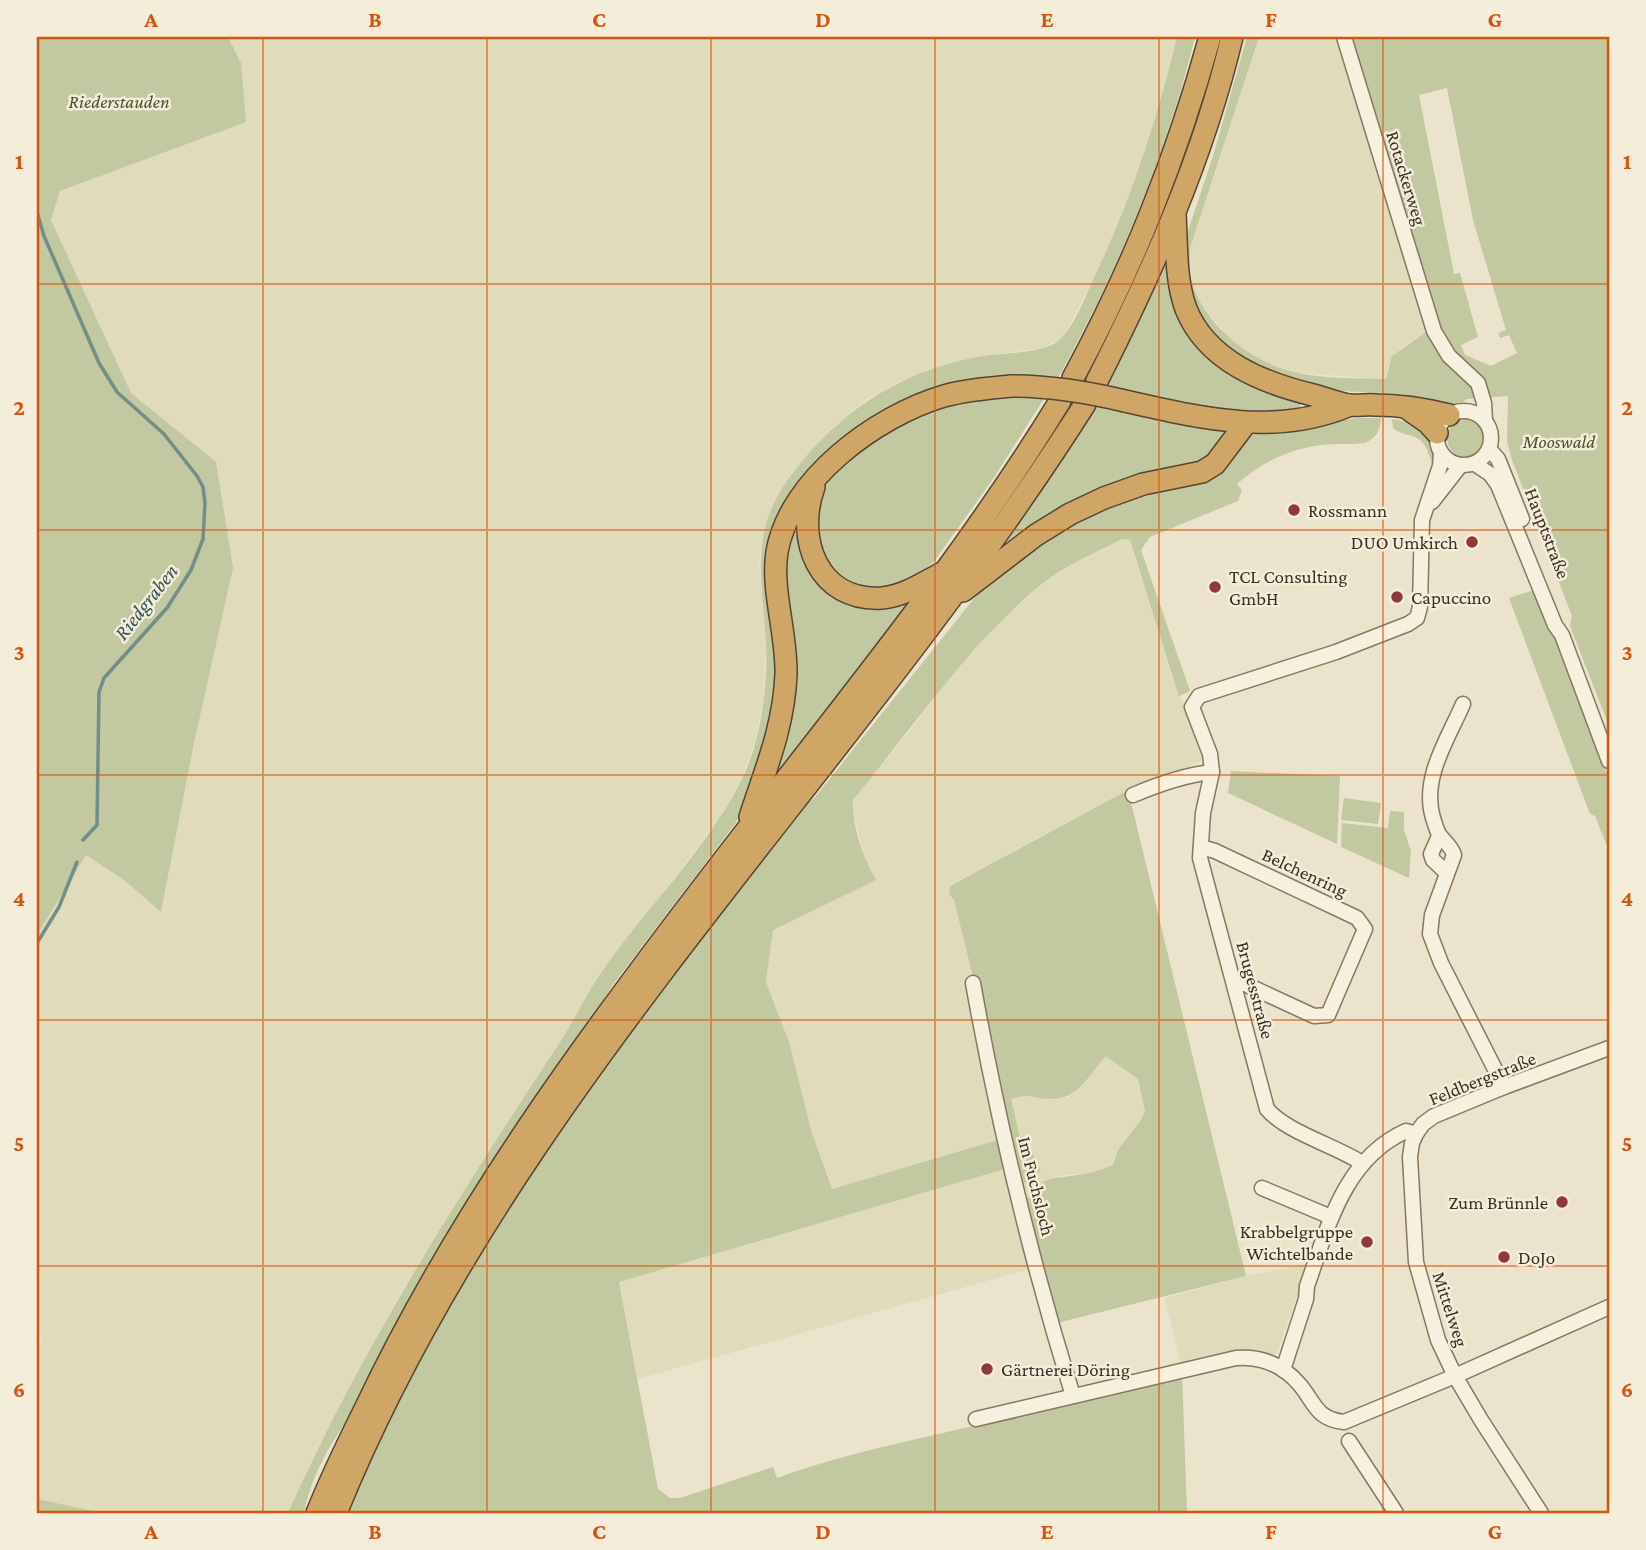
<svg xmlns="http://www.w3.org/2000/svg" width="1646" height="1550" font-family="'Crimson Pro',serif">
<rect width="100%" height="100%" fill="#ebe3cc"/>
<!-- farmland -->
<g fill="#e0dbba">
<path d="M 228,37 L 1177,37 L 1151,136 L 1134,183 L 1114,236 L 1088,291 L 1062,338 L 1042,348 L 973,358 L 930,369 L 896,383 L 867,399 L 831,429 L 807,456 L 776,498 L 762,538 L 759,563 L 766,638 L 764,698 L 756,738 L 741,781 L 719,819 L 598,978 L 565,1036 L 400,1294 L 315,1453 L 288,1513 L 103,1513 L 37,1499 L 37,1357 L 42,1336 L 37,1333 L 37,935 L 86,855 L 124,880 L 161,912 L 194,743 L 216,462 L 131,393 L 51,220 L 60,191 L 241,63 Z"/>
<path d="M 1259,37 L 1337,37 L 1426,332 L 1402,347 L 1388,367 L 1386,379 L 1297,373 L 1267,363 L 1233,342 L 1211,317 L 1198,299 L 1192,284 L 1190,248 Z"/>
<path d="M 1122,539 L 1130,540 L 1133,544 L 1132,549 L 1202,761 L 1128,790 L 950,885 L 949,894 L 954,900 L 1024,1182 L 1041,1170 L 1022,1146 L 1010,1099 L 1029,1094 L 1041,1099 L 1056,1100 L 1069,1097 L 1087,1082 L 1092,1071 L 1106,1055 L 1138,1079 L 1145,1111 L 1140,1121 L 1118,1150 L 1113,1165 L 1091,1173 L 1065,1175 L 1041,1183 L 1031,1197 L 1024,1199 L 1001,1139 L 832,1189 L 811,1130 L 789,1042 L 766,982 L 773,930 L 876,880 L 866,862 L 853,812 L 853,800 L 905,737 L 945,683 L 1003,619 L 1048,580 L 1071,565 Z"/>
<path d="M 1008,1168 L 1033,1268 L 638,1379 L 619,1282 Z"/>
<path d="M 1308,1264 L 1276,1355 L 1236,1350 L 1181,1365 L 1165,1298 L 1246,1276 Z"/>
</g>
<!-- green -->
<g fill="#c2c8a0" fill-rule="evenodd">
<path d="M 37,37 L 228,37 L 241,63 L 246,122 L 60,191 L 51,220 L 131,393 L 216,462 L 233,568 L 194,743 L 161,912 L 124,880 L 86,855 L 37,935 Z"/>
<path d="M 1177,37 L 1195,37 C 1166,156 1117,272 1058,378 L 917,399 L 786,510 L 781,696 L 749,799 L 735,824 L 612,986 L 352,1414 C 330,1443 311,1477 304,1513 L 288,1513 C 361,1349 458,1197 557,1047 C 572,1024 584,999 599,976 C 643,911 702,855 739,785 C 761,743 768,689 766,643 C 763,584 749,537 785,484 C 831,417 897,371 978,357 C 999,353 1042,354 1058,341 C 1074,327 1085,298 1094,278 C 1131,200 1157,120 1177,37 Z"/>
<path d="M 1247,37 L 1259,37 L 1190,248 C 1190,261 1189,274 1193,286 C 1208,329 1255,364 1298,373 C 1327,379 1357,378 1386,379 L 1392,356 L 1426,332 L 1337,37 L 1609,37 L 1609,726 L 1570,626 L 1572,616 L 1512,460 L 1507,442 L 1508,396 L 1467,399 L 1456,407 L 1444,409 L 1402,394 L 1322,390 L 1284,384 L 1216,342 L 1192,305 L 1185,240 L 1213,156 ZM 1447,88 L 1473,220 L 1506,330 L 1498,333 L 1500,338 L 1509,335 L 1517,353 L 1491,366 L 1465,355 L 1461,345 L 1478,337 L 1460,273 L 1454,274 L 1419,95 Z"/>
<path d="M 1172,252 L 1192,329 L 1301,398 L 1300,411 L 1222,414 L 1107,388 Z"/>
<path d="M 1002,395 L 1045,397 L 993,479 L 935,560 L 916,579 L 889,588 L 866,589 L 838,576 L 817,549 L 816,498 L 827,477 L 882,432 L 956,400 Z"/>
<path d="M 1096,403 L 1232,427 L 1209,462 L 1170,473 L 988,567 Z"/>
<path d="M 1357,418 L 1381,418 C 1380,431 1377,437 1365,443 C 1350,445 1335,443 1321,445 C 1289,449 1260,463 1237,484 L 1242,490 L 1238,501 L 1150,537 L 1141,550 L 1190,691 L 1179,696 L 1130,540 L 1122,539 C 1097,552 1070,563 1047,580 C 970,641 915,725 853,800 C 852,827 863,857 876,880 L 773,930 L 766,982 L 789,1042 L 811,1130 L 832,1189 L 1001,1139 L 1008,1168 L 619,1282 L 658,1489 L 670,1498 L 680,1498 L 773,1467 L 777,1478 C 874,1443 978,1429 1078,1400 C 1131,1384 1182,1365 1236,1350 L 1239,1362 L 1182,1375 L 1187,1513 L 1189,1513 L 346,1513 L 408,1379 L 488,1237 L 589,1083 L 791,819 L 815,797 L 976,596 L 1015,558 L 1057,528 L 1156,487 L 1254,434 Z"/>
<circle cx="1466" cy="438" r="19"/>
<path d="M 1392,419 C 1419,422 1439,437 1435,466 C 1428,459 1429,447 1420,440 C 1412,434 1401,435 1393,428 Z"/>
<path d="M 798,507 L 800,526 L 845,594 L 925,586 L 765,792 L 777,758 L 783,551 Z"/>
<path d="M 1537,589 L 1609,779 L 1609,851 L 1595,816 L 1590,814 L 1509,598 Z"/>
<path d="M 1231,771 L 1340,776 L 1337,844 L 1228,793 Z"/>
<path d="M 1128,790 L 1246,1276 L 1057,1323 L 1024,1199 L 1031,1197 L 1041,1183 L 1050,1179 L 1091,1173 L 1113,1165 L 1118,1150 L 1140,1121 L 1145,1111 L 1138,1079 L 1106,1056 C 1088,1075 1079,1101 1048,1099 C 1029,1098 1032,1093 1011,1099 L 1022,1146 L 1029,1147 L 1041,1170 L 1024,1183 L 954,900 L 949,894 L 950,886 Z"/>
<path d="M 1344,798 L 1381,803 L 1378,824 L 1341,820 Z"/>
<path d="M 1390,811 L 1404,812 L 1404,830 L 1411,851 L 1409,878 L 1341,847 L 1342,823 L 1388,828 Z"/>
<path d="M 37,1499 L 103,1513 L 37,1513 Z"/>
</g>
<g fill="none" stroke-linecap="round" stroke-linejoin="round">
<!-- stream -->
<g stroke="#728e88" stroke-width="3.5">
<path d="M 37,212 L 44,236 L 99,363 L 117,392 L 164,434 L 197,476 L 203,487 L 205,503 L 203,539 L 191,570 L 167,608 L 104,678 L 99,692 L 97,825 L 83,840"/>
<path d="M 37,943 L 59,907 L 77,862"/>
</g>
<!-- minor casing -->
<g stroke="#867761" stroke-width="17">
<g id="minor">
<path d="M 1344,37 L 1434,331 L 1449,356 L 1478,383 L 1484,403 L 1485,420"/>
<circle cx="1464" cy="438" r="27"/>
<path d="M 1489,449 L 1498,459 L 1522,519"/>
<path d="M 1475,464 L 1490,474 L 1498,485 L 1555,625 L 1562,635 L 1609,761"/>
<path d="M 1432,502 L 1460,466"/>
<path d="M 1463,704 C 1448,739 1421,778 1433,818 C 1435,823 1436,829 1439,834 C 1444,842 1451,845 1454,855 L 1432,915 L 1430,934 L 1441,963 L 1504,1087"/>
<path d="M 1133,795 C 1159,784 1184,775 1212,772"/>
<path d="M 1439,836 L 1431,854 L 1433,860 L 1447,873"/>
<path d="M 1201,847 L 1215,851 L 1357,918 L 1365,929 L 1328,1015 L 1314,1016 L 1245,984 L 1235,984"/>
<path d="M 973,983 C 998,1122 1031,1261 1073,1396"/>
<path d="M 1362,1163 C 1334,1145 1286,1132 1267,1109 L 1200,858 L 1203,813 L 1212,772 L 1210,754 L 1192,707 L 1199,696 L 1336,652 L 1408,624 L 1417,618 L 1420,607 L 1422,520 L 1440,466 L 1441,453"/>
<path d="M 1262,1188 L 1331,1217"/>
<path d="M 1283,1370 L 1306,1299 L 1307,1286 C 1328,1227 1344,1159 1406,1131 L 1416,1134"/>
<path d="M 976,1419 L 1236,1358 C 1261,1356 1283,1365 1300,1385 C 1315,1403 1316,1419 1344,1422 L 1455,1376 L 1609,1307"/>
<path d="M 1349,1441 L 1396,1513"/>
<path d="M 1541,1513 L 1481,1420 L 1455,1376 L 1438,1340 L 1416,1262 L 1410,1157 L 1412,1143 L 1416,1134 L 1423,1124 L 1434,1116 L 1504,1087 L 1609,1048"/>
</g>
</g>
<!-- highway casing -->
<g stroke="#554534" stroke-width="24">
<g id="highway">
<path d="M 1175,214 C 1177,245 1175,279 1186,309 C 1207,361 1263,383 1313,395 C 1325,398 1337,403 1349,405 C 1358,406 1367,404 1376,405 C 1401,405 1425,409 1449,415"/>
<path d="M 1073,378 C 1133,267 1176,159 1210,37"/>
<path d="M 1097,381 C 1153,270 1203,158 1232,37"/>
<path d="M 1125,401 C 1200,418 1276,437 1350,405"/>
<path d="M 1408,409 L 1428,423 L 1437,433"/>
<path d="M 814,487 C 795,539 818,602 882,598 C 904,596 923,583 942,573"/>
<path d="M 963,591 L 1036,535 L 1070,514 L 1104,498 L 1143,484 L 1202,472 L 1215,464 L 1246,423"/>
<path d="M 750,817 C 766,768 784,726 786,674 C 787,634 771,590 777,552 C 789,480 876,416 944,396 C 966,390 989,388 1012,386"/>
<path d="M 317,1513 C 331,1478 348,1443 365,1409 C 464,1200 605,1013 746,831 C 855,690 967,553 1060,401"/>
<path d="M 336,1513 C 506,1094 846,781 1085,404"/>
</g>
</g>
<!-- minor -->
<use href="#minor" stroke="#f6f0de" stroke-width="14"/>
<!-- highway -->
<use href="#highway" stroke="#d0a667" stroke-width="21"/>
<!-- highway-bridge casing -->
<g stroke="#554534" stroke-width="24" stroke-linecap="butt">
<path id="highway-bridge" d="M 1012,386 C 1051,386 1087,392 1125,401"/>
</g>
<!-- highway-bridge -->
<use href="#highway-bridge" stroke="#d0a667" stroke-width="21"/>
</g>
<!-- grid -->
<path fill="none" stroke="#d6550e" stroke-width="2" stroke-opacity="0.55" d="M 263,37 L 263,1513M 487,37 L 487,1513M 711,37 L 711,1513M 935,37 L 935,1513M 1159,37 L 1159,1513M 1383,37 L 1383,1513M 37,284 L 1609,284M 37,530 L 1609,530M 37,775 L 1609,775M 37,1020 L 1609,1020M 37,1266 L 1609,1266"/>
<!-- markers -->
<g fill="#903a37" stroke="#f3edda" stroke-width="2.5">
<circle cx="1294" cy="510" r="7"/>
<circle cx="1472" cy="542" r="7"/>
<circle cx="1215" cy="587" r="7"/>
<circle cx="1397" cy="597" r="7"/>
<circle cx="1562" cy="1202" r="7"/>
<circle cx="1367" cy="1242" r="7"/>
<circle cx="1504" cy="1257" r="7"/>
<circle cx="987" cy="1369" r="7"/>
</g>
<g text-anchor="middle" stroke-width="5" stroke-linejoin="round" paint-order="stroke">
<!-- park labels -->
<g font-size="19" font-style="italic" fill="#47532b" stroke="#f3edda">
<text x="119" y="108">Riederstauden</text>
<text x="1559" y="448">Mooswald</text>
</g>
<!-- street labels -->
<g font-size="19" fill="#392e23" stroke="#f3edda">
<text transform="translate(1407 178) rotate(73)" y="7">Rotackerweg</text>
<text transform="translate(1548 533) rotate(69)" y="7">Hauptstraße</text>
<text transform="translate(1305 872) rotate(25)" y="7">Belchenring</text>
<text transform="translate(1256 990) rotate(75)" y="7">Brugesstraße</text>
<text transform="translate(1482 1078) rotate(-22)" y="7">Feldbergstraße</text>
<text transform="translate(1037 1186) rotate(76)" y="7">Im Fuchsloch</text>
<text transform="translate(1451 1309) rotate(72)" y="7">Mittelweg</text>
</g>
<!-- poi labels -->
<g font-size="19" fill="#392e23" stroke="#f3edda" text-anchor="start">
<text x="1308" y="517">Rossmann</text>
<text x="1458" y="549" text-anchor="end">DUO Umkirch</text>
<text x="1229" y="583">TCL Consulting<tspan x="1229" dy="22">GmbH</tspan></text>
<text x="1411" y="604">Capuccino</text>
<text x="1548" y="1209" text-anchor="end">Zum Brünnle</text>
<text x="1353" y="1238" text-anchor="end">Krabbelgruppe<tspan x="1353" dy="22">Wichtelbande</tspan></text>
<text x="1518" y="1264">DoJo</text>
<text x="1001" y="1376">Gärtnerei Döring</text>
</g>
<!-- water labels -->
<g font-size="21" font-style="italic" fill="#345756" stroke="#f3edda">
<text transform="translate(146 602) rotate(-52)" y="7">Riedgraben</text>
</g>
</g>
<!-- border -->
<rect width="1646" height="1550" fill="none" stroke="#f3edda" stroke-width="77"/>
<rect x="38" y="38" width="1570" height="1474" fill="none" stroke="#d6550e" stroke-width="2.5"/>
<g font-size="23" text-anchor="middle" font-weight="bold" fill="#d6550e">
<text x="151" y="27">A</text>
<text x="375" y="27">B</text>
<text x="599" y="27">C</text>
<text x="823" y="27">D</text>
<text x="1047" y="27">E</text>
<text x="1271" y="27">F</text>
<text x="1495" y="27">G</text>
<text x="19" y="169">1</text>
<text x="1627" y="169">1</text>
<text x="19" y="415">2</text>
<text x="1627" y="415">2</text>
<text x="19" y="660">3</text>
<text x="1627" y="660">3</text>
<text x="19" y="906">4</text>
<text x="1627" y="906">4</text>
<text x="19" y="1151">5</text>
<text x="1627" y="1151">5</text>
<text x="19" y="1397">6</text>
<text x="1627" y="1397">6</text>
<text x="151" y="1539">A</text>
<text x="375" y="1539">B</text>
<text x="599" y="1539">C</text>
<text x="823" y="1539">D</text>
<text x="1047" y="1539">E</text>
<text x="1271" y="1539">F</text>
<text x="1495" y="1539">G</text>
</g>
</svg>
